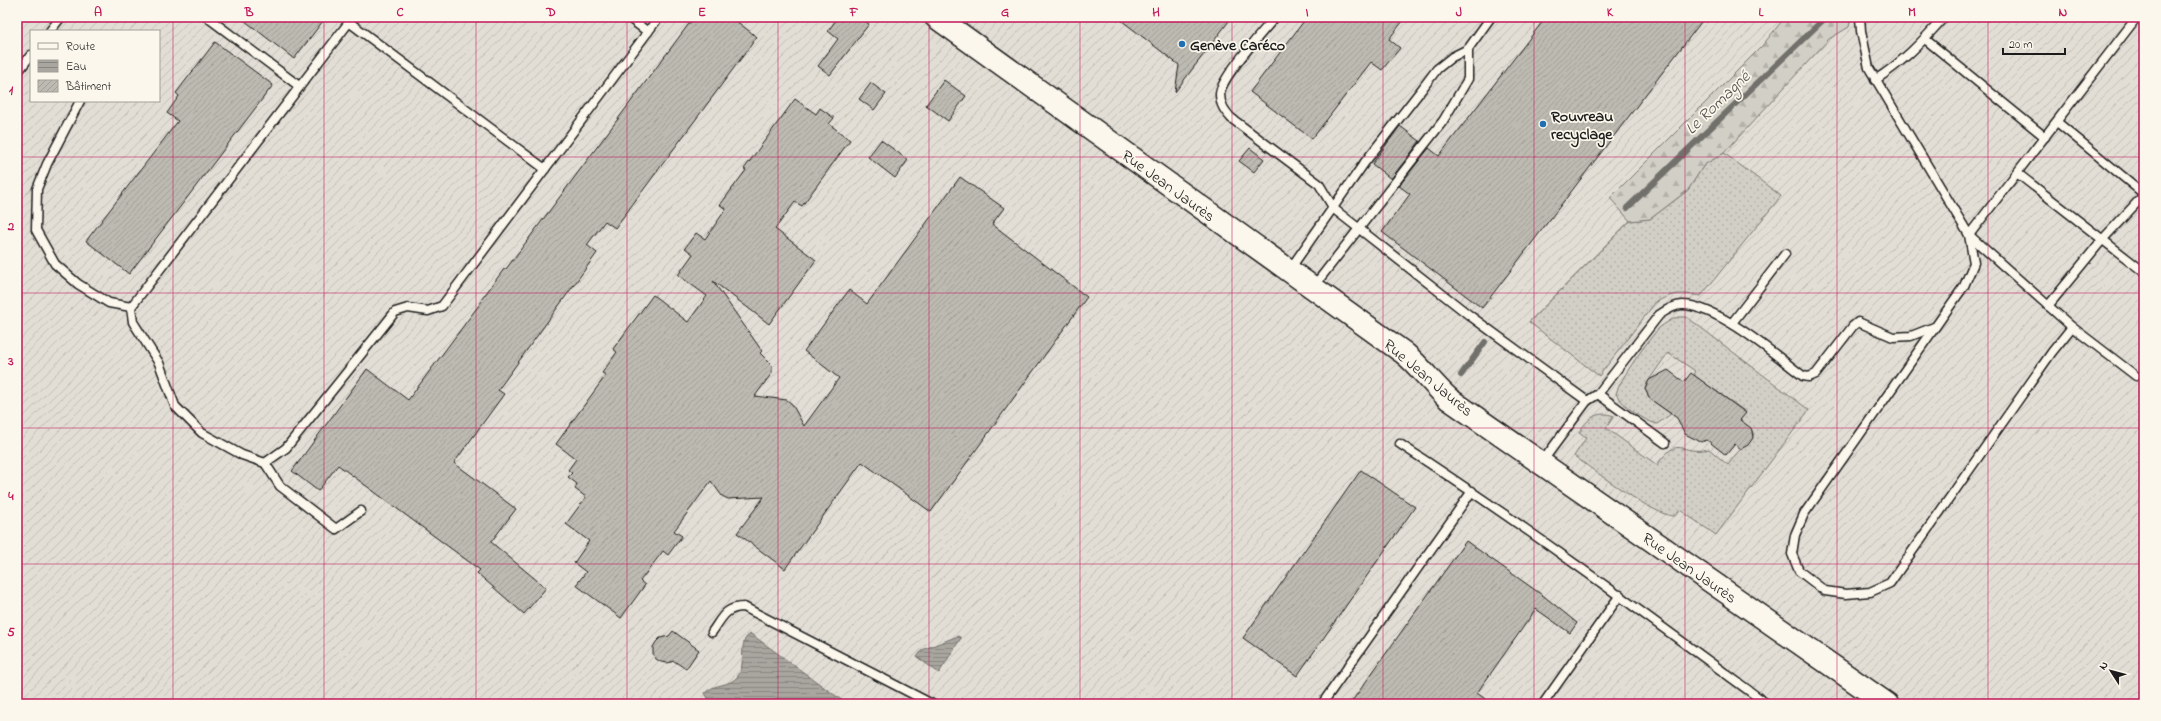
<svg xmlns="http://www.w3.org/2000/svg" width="2161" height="721" font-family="'Indie Flower',sans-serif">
<defs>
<pattern id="industrial-furrows" width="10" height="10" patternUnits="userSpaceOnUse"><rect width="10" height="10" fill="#e2ded5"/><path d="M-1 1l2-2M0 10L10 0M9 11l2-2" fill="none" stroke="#c1beb6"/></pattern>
<pattern id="grass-dots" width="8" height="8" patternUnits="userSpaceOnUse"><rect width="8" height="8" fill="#d2cfc6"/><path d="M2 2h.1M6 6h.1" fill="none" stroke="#b4b1aa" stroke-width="1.8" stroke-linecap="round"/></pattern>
<pattern id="forest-firs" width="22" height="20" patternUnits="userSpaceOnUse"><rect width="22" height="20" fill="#d2cfc6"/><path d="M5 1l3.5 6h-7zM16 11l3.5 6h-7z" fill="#b4b1aa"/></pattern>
<pattern id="water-rules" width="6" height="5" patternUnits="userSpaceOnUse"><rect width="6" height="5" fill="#a9a6a0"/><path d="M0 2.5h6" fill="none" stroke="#898682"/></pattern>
<pattern id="building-hatch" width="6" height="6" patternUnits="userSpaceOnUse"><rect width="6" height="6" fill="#bdbab1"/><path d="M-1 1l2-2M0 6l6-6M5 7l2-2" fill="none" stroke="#a29f98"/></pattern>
</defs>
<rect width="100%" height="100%" fill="#f2eee4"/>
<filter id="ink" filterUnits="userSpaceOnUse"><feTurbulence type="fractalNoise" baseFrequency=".025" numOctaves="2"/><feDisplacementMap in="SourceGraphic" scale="8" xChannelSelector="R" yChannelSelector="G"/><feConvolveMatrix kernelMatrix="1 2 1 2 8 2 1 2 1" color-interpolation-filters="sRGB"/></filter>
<g filter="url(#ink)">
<!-- industrial -->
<path fill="url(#industrial-furrows)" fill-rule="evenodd" d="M 17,17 L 2144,17 L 2144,704 L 17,704 ZM 31,31 L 159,31 L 159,101 L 31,101 Z"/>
<!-- grass -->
<g fill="url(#grass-dots)" stroke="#777671">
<path d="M 1724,153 L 1781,196 L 1701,296 C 1681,293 1673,292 1655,303 L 1599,376 L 1529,322 L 1630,221 L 1650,219 L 1662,210 L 1688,190 L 1704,165 Z"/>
<path d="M 1678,317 L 1687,317 L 1809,410 L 1716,535 L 1680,510 L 1675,516 C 1657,518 1592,469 1574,456 L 1586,438 L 1579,433 C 1587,418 1598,410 1614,416 L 1606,428 L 1657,465 C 1680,433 1679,456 1709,449 L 1728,465 C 1732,460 1736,453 1741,449 C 1756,436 1759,434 1740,420 L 1746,412 L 1695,376 L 1694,370 L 1668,353 C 1663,360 1646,383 1645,389 L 1650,399 L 1671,414 L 1657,424 C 1644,421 1623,406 1616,394 C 1619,380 1649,339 1659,328 C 1665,323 1671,320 1678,317 Z"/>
</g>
<!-- forest -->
<path fill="url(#forest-firs)" stroke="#777671" d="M 1785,17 L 1851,17 L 1849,27 L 1829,39 L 1724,153 L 1704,165 L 1688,190 L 1662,210 L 1650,219 L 1630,221 L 1610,198 L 1762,46 Z"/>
<!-- water -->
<g fill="url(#water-rules)" stroke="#716f6b">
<path d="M 751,634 L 847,704 L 719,704 L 709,700 L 705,693 C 714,683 730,687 738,676 C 747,664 737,639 751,634 Z"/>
<path d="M 958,636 L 961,638 L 939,673 L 917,657 L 922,650 Z"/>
</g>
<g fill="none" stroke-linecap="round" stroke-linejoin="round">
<!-- stream -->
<g stroke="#716f6b" stroke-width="6">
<path d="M 1627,208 L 1826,17"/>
<path d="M 1461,375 L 1485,342"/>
</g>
</g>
<!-- building -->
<g fill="url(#building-hatch)" stroke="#1c1c1c">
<path d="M 240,17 L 326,17 L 294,59 Z"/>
<path d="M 694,17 L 731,17 L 757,37 L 615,228 L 605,221 L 587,245 L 597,253 L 498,390 L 504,394 L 454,463 L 516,509 L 491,542 L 546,588 L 524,614 L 477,573 L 480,570 L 338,465 L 318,491 L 292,471 L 367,369 L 408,400 L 482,301 L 481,300 L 504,269 L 506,269 Z"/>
<path d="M 838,17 L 860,17 L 869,24 L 830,75 L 818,66 L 838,39 L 828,31 Z"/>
<path d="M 1117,17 L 1232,17 L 1175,92 L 1179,65 Z"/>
<path d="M 1307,17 L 1406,17 L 1389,39 L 1400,48 L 1382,70 L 1371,62 L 1312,139 L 1250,92 Z"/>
<path d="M 1546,17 L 1705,17 L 1482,308 L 1382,232 L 1410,194 L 1399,186 L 1429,148 L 1439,156 Z"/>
<path d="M 215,42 L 273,85 L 129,274 L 86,241 L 178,121 L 167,113 L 179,96 L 176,93 Z"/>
<path d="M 944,80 L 966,96 L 948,121 L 926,105 Z"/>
<path d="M 871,83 L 886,94 L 874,110 L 859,99 Z"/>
<path d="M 795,99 L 816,114 L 820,108 L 834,118 L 829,124 L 850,140 L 802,206 L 795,202 L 775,229 L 816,260 L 769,324 L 713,281 L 762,351 L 760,353 L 772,365 L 772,373 L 755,396 L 787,400 L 792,404 L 804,426 L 839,378 L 804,351 L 849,290 L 867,304 L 960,177 L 1004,208 L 992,224 L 1087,297 L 931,512 L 862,462 L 785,569 L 737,533 L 764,497 L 728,499 L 722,496 L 711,481 L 674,531 L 682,536 L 668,555 L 663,551 L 640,581 L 645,585 L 621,618 L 576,585 L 586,572 L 574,563 L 589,541 L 566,524 L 586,497 L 575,489 L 577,484 L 568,477 L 572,473 L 568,470 L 576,459 L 556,444 L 606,375 L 602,373 L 617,352 L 613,349 L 653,295 L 688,322 L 707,296 L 678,275 L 693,254 L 685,248 L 696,233 L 705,239 L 726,209 L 720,205 L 746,170 L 744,169 Z"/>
<path d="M 1400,126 L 1420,141 L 1391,179 L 1372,164 Z"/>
<path d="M 881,140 L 908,160 L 895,178 L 868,157 Z"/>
<path d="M 1250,148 L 1264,159 L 1254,172 L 1239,161 Z"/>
<path d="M 1668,370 L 1684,382 L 1691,373 L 1746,413 L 1740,420 L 1751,428 L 1752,431 L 1753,438 L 1748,445 L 1741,449 L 1735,444 L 1726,455 L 1707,440 L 1701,442 L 1685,434 L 1677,418 L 1650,399 L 1645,389 L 1649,380 Z"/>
<path d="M 1361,470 L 1415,507 L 1297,676 L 1243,638 Z"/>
<path d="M 1466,541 L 1545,597 L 1577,623 L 1570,633 L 1536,609 L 1477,693 L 1492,704 L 1350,704 Z"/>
<path d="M 673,631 L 699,650 L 686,669 L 674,661 L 668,663 L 661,662 L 656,659 L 653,654 L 653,647 L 656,642 L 660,638 L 669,636 Z"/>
</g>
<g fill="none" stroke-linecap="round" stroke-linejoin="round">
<!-- lane casing -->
<g stroke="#1c1c1c" stroke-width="11">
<g id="lane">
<path d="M 207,17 L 299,86"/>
<path d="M 353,17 L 131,307 L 133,322 L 159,363 L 175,406 L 202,433 L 242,455 L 265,463 L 286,448 L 395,312 L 408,308 L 428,311 L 442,306 L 659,17"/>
<path d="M 628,17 L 648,32"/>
<path d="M 1275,17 C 1263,32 1221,77 1220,94 C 1220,105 1225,111 1231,118 L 1319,184 L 1334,209 L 1469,315 L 1587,401 L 1598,394 L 1659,315 C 1666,310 1675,304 1684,305 C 1720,307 1774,354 1803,376 L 1809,377 L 1816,374 L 1853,326 L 1858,322 L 1893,337 L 1911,336 L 1934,327"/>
<path d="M 1860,17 L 1861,31 L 1869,68 L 1969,235 L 1974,263 L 1964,286 L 1804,514 L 1795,535 L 1792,554 L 1799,571 L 1825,591 L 1846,594 L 1870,592 L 1890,583 L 2052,352 L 2072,327"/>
<path d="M 349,22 L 545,169"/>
<path d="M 50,31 L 61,17"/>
<path d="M 1925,39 L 2045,137"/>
<path d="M 17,73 L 31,55"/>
<path d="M 1875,80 C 1902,63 1923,41 1944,17"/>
<path d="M 80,101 L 47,164 L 37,189 L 36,230 L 55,264 L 78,284 L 109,303 L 131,307"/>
<path d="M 2057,122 L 2144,194"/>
<path d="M 2017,173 L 2144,272"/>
<path d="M 1290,269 L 1365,162 L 1422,89 L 1437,69 L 1452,57 L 1468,49 L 1491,17"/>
<path d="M 1314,286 L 1443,121 L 1468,79 L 1468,49"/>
<path d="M 2048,306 L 2102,240 L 2144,195"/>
<path d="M 1732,323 L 1785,254"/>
<path d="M 2136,376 L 2072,327 L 1969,235 L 2137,17"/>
<path d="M 1598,394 L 1665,443"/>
<path d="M 1400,444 C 1526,526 1646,615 1767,704"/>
<path d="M 1542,462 L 1587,401"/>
<path d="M 265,463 L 280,486 L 336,529 L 361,511"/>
<path d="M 712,632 C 722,618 725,607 744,607 L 932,704"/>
<path d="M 1322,704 L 1472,491"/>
<path d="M 1543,704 L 1620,595"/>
</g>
</g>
<!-- secondary casing -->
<g stroke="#1c1c1c" stroke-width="25">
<path id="secondary" d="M 936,17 L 1404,353 C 1421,367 1433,385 1449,399 L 1887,704"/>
</g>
<!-- lane -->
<use href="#lane" stroke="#fbf7ec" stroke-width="8"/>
<!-- secondary -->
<use href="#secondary" stroke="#fbf7ec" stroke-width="22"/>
</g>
</g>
<!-- grid -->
<path fill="none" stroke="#c2185b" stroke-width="1" stroke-opacity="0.55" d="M 173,17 L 173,704M 324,17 L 324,704M 476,17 L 476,704M 627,17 L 627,704M 778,17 L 778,704M 929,17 L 929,704M 1080,17 L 1080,704M 1232,17 L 1232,704M 1383,17 L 1383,704M 1534,17 L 1534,704M 1685,17 L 1685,704M 1837,17 L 1837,704M 1988,17 L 1988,704M 17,157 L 2144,157M 17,293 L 2144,293M 17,428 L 2144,428M 17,564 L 2144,564"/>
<!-- markers -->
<g fill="#1f6fb2" stroke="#fbf7ec" stroke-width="1.5">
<circle cx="1182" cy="44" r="4"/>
<circle cx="1543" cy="124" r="4"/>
</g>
<g text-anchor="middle" stroke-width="3.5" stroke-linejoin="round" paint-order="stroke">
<!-- poi labels -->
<g font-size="16" font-weight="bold" fill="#1c1c1c" stroke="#fbf7ec" text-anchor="start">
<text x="1190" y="50">Genève Caréco</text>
<text x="1551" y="121">Rouvreau<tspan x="1551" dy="18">recyclage</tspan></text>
</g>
<!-- street labels -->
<g font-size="16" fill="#1c1c1c" stroke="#fbf7ec">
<text transform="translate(1169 185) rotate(36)" y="6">Rue Jean Jaurès</text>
<text transform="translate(1429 377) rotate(40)" y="6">Rue Jean Jaurès</text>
<text transform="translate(1690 567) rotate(35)" y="6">Rue Jean Jaurès</text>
</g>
<!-- water labels -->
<g font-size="17" font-style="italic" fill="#545351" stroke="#fbf7ec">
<text transform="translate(1717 102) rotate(-44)" y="6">Le Romagné</text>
</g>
</g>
<!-- margin -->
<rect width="2161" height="721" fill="none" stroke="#fbf7ec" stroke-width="44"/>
<!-- legend -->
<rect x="30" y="30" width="130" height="72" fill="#fbf7ec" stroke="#a29f99"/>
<rect x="38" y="43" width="20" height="6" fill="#fbf7ec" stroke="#a29f99"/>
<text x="66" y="50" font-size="12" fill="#1c1c1c">Route</text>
<rect x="38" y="60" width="20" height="12" fill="url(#water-rules)" stroke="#a29f99"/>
<text x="66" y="70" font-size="12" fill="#1c1c1c">Eau</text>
<rect x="38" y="80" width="20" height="12" fill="url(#building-hatch)" stroke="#a29f99"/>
<text x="66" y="90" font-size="12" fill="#1c1c1c">Bâtiment</text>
<!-- north arrow -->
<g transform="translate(2111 671) rotate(306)" stroke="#fbf7ec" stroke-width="3" paint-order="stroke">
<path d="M0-3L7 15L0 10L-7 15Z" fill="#1c1c1c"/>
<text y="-6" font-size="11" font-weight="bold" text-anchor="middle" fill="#1c1c1c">N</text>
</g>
<!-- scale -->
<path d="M2003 48v6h62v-6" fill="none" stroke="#1c1c1c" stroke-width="2"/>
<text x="2009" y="48" font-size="12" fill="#1c1c1c" stroke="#fbf7ec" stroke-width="3" paint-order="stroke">20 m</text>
<rect x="22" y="22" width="2117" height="677" fill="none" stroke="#c2185b" stroke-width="1.5"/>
<g font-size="13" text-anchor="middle" font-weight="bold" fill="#c2185b">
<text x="98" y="16">A</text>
<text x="249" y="16">B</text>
<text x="400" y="16">C</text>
<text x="551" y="16">D</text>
<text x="702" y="16">E</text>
<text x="854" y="16">F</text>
<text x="1005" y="16">G</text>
<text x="1156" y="16">H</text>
<text x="1307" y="16">I</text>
<text x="1459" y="16">J</text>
<text x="1610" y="16">K</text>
<text x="1761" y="16">L</text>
<text x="1912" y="16">M</text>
<text x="2063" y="16">N</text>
<text x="11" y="94">1</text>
<text x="11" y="230">2</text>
<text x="11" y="365">3</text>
<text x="11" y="500">4</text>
<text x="11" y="636">5</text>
</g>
</svg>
